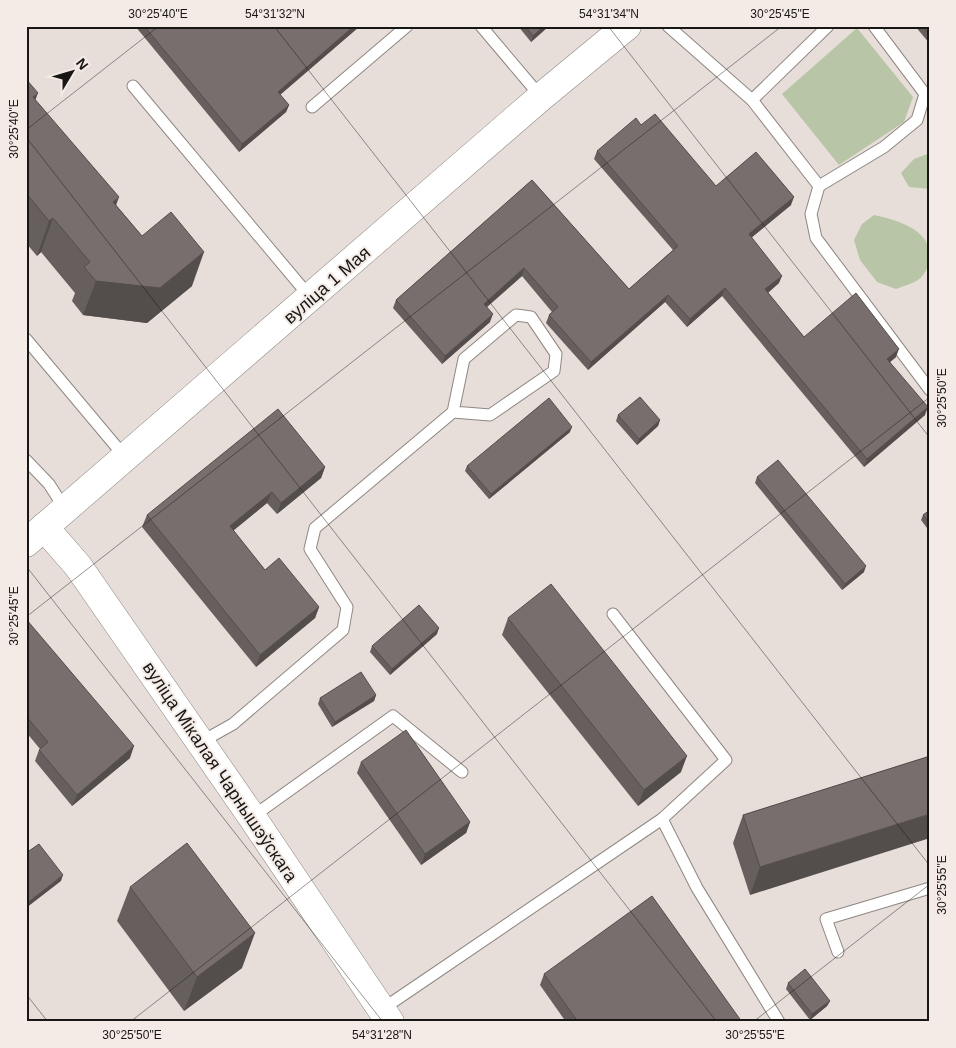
<svg xmlns="http://www.w3.org/2000/svg" width="956" height="1048" font-family="Arial,sans-serif">
<rect width="100%" height="100%" fill="#e7ded9"/>
<!-- green -->
<g fill="#b8c5a6">
<path d="M 857,28 L 913,97 L 904,122 L 839,165 L 782,94 Z"/>
<path d="M 930,153 L 930,189 L 909,187 L 901,173 L 914,159 Z"/>
<path d="M 874,215 C 897,220 930,229 930,257 C 930,265 924,276 918,280 C 911,284 903,286 896,289 L 877,282 L 860,260 L 854,240 L 862,224 Z"/>
</g>
<g fill="none" stroke-linecap="round" stroke-linejoin="round">
<!-- service casing -->
<g stroke="#8e8782" stroke-width="13">
<g id="service">
<path d="M 481,26 L 541,97"/>
<path d="M 668,26 L 752,100 L 819,186 L 884,147 L 917,120 L 925,94 L 874,26"/>
<path d="M 133,86 L 310,297"/>
<path d="M 752,100 L 828,26"/>
<path d="M 312,107 L 407,26"/>
<path d="M 819,186 L 811,214 L 816,238 L 930,390"/>
<path d="M 26,339 L 125,457"/>
<path d="M 26,460 L 49,484 L 65,509"/>
<path d="M 613,614 L 726,760 L 662,819"/>
<path d="M 201,742 L 233,724 L 343,630 L 347,607 L 310,549 L 315,528 L 453,412 L 490,415 L 554,371 L 556,354 L 531,317 L 516,315 L 464,359 L 453,412"/>
<path d="M 252,817 L 393,716 L 462,772"/>
<path d="M 838,952 L 826,919 L 930,888"/>
<path d="M 381,1010 L 662,819 L 697,888 L 779,1022"/>
</g>
</g>
<!-- tertiary casing -->
<g stroke="#8e8782" stroke-width="29">
<g id="tertiary">
<path d="M 44,527 L 78,566 L 252,817 L 390,1022"/>
<path d="M 26,543 L 541,97 L 627,26"/>
</g>
</g>
<!-- service -->
<use href="#service" stroke="#fff" stroke-width="11"/>
<!-- tertiary -->
<use href="#tertiary" stroke="#fff" stroke-width="28"/>
</g>
<!-- wall -->
<g fill="#665f5e">
<path d="M 135,26 L 360,26 L 280,95 L 289,105 L 286,112 L 239,152 Z"/>
<path d="M 518,26 L 549,26 L 531,42 Z"/>
<path d="M 915,26 L 930,26 L 930,44 Z"/>
<path d="M 26,79 L 35,100 L 116,205 L 142,236 L 192,286 L 147,323 L 83,315 L 72,301 L 75,293 L 41,252 L 37,256 L 26,243 Z"/>
<path d="M 641,125 L 716,186 L 791,205 L 751,238 L 779,283 L 768,293 L 804,337 L 896,357 L 890,362 L 925,415 L 864,467 L 722,296 L 687,327 L 665,302 L 588,370 L 546,323 L 549,315 L 552,312 L 522,276 L 487,307 L 490,322 L 442,364 L 393,308 L 396,300 L 532,180 L 629,289 L 673,250 L 594,159 L 597,151 Z"/>
<path d="M 618,415 L 660,420 L 658,426 L 637,445 L 616,421 Z"/>
<path d="M 570,432 L 489,499 L 465,471 L 467,466 Z"/>
<path d="M 325,467 L 321,478 L 277,514 L 267,503 L 233,531 L 265,570 L 319,607 L 315,618 L 256,667 L 142,527 L 147,515 Z"/>
<path d="M 757,477 L 864,572 L 842,590 L 755,483 Z"/>
<path d="M 930,510 L 930,532 L 921,520 L 923,515 Z"/>
<path d="M 508,618 L 681,772 L 638,806 L 502,635 Z"/>
<path d="M 26,619 L 130,758 L 72,806 L 35,761 L 39,750 L 40,749 L 26,732 Z"/>
<path d="M 437,634 L 390,675 L 370,652 L 372,646 Z"/>
<path d="M 376,695 L 374,701 L 332,727 L 318,704 L 320,698 Z"/>
<path d="M 930,756 L 750,895 L 733,843 L 743,815 Z"/>
<path d="M 361,762 L 470,822 L 466,833 L 421,865 L 357,773 Z"/>
<path d="M 130,887 L 242,968 L 184,1011 L 117,921 Z"/>
<path d="M 544,974 L 742,1022 L 566,1022 L 540,985 Z"/>
<path d="M 788,983 L 830,1001 L 827,1006 L 810,1020 L 786,989 Z"/>
</g>
<!-- shaded-wall -->
<g fill="#534d4c">
<path d="M 354,26 L 360,26 L 275,99 L 278,92 Z"/>
<path d="M 544,26 L 549,26 L 531,42 L 533,36 Z"/>
<path d="M 38,93 L 26,125 L 33,97 Z"/>
<path d="M 289,105 L 286,112 L 239,152 L 242,144 Z"/>
<path d="M 119,197 L 107,231 L 113,202 Z"/>
<path d="M 794,197 L 791,205 L 746,242 L 749,234 Z"/>
<path d="M 53,218 L 41,252 L 37,256 L 49,221 Z"/>
<path d="M 204,252 L 192,286 L 147,323 L 83,315 L 96,281 Z"/>
<path d="M 524,268 L 522,276 L 481,312 L 484,304 Z"/>
<path d="M 782,276 L 779,283 L 762,297 L 765,289 Z"/>
<path d="M 725,288 L 722,296 L 687,327 L 690,319 Z"/>
<path d="M 668,295 L 665,302 L 588,370 L 591,362 Z"/>
<path d="M 493,314 L 490,322 L 442,364 L 445,356 Z"/>
<path d="M 899,349 L 896,357 L 884,367 L 887,359 Z"/>
<path d="M 928,407 L 925,415 L 864,467 L 867,459 Z"/>
<path d="M 660,420 L 658,426 L 637,445 L 639,439 Z"/>
<path d="M 572,427 L 570,432 L 489,499 L 491,494 Z"/>
<path d="M 325,467 L 321,478 L 277,514 L 281,503 Z"/>
<path d="M 272,492 L 267,503 L 225,537 L 230,526 Z"/>
<path d="M 866,566 L 864,572 L 842,590 L 845,584 Z"/>
<path d="M 319,607 L 315,618 L 256,667 L 260,655 Z"/>
<path d="M 439,628 L 437,634 L 390,675 L 392,669 Z"/>
<path d="M 376,695 L 374,701 L 332,727 L 335,722 Z"/>
<path d="M 134,746 L 130,758 L 72,806 L 77,795 Z"/>
<path d="M 687,756 L 681,772 L 638,806 L 644,790 Z"/>
<path d="M 930,814 L 930,838 L 750,895 L 760,867 Z"/>
<path d="M 470,822 L 466,833 L 421,865 L 425,854 Z"/>
<path d="M 63,875 L 61,881 L 26,908 L 26,904 Z"/>
<path d="M 255,933 L 242,968 L 184,1011 L 197,977 Z"/>
<path d="M 830,1001 L 827,1006 L 810,1020 L 812,1014 Z"/>
</g>
<!-- building -->
<g fill="#776e6d" stroke="#534d4c">
<path d="M 144,26 L 354,26 L 278,92 L 289,105 L 242,144 Z"/>
<path d="M 525,26 L 544,26 L 533,36 Z"/>
<path d="M 922,26 L 930,26 L 930,35 Z"/>
<path d="M 26,79 L 38,93 L 33,97 L 119,197 L 113,202 L 142,236 L 171,212 L 204,252 L 160,288 L 96,281 L 84,267 L 90,262 L 53,218 L 49,221 L 26,193 Z"/>
<path d="M 655,114 L 716,186 L 756,152 L 794,197 L 749,234 L 782,276 L 765,289 L 804,337 L 856,293 L 899,349 L 887,359 L 928,407 L 867,459 L 725,288 L 690,319 L 668,295 L 591,362 L 549,315 L 558,307 L 524,268 L 484,304 L 493,314 L 445,356 L 396,300 L 532,180 L 629,289 L 678,246 L 597,151 L 636,118 L 641,125 Z"/>
<path d="M 640,397 L 660,420 L 639,439 L 618,415 Z"/>
<path d="M 549,398 L 572,427 L 491,494 L 467,466 Z"/>
<path d="M 278,409 L 325,467 L 281,503 L 272,492 L 230,526 L 265,570 L 279,558 L 319,607 L 260,655 L 147,515 Z"/>
<path d="M 778,460 L 866,566 L 845,584 L 757,477 Z"/>
<path d="M 930,510 L 930,523 L 923,515 Z"/>
<path d="M 551,584 L 687,756 L 644,790 L 508,618 Z"/>
<path d="M 419,605 L 439,628 L 392,669 L 372,646 Z"/>
<path d="M 26,619 L 134,746 L 77,795 L 39,750 L 48,742 L 26,716 Z"/>
<path d="M 361,672 L 376,695 L 335,722 L 320,698 Z"/>
<path d="M 406,730 L 470,822 L 425,854 L 361,762 Z"/>
<path d="M 930,756 L 930,814 L 760,867 L 743,815 Z"/>
<path d="M 187,843 L 255,933 L 197,977 L 130,887 Z"/>
<path d="M 39,844 L 63,875 L 26,904 L 26,853 Z"/>
<path d="M 652,896 L 742,1022 L 578,1022 L 544,974 Z"/>
<path d="M 805,969 L 830,1001 L 812,1014 L 788,983 Z"/>
</g>
<!-- ticks -->
<path fill="none" stroke="#191715" stroke-width="1" stroke-opacity="0.45" d="M 274,26 L 930,866M 608,26 L 930,438M 26,130 L 159,26M 26,137 L 717,1022M 26,566 L 383,1022M 26,617 L 782,26M 26,994 L 48,1022M 130,1022 L 930,397M 753,1022 L 930,884"/>
<g text-anchor="middle" stroke-width="4" stroke-linejoin="round" paint-order="stroke">
<!-- street labels -->
<g font-size="18" fill="#191715" stroke="#f4ebe6">
<text transform="translate(327 285) rotate(-41)" y="6">вуліца 1 Мая</text>
<text transform="translate(220 772) rotate(56)" y="6">вуліца Мікалая Чарнышэўскага</text>
</g>
</g>
<!-- border -->
<rect width="956" height="1048" fill="none" stroke="#f4ebe6" stroke-width="55"/>
<!-- north arrow -->
<g transform="translate(72 72) rotate(52)" stroke="#f4ebe6" stroke-width="4" paint-order="stroke">
<path d="M0-4L9 19L0 12L-9 19Z" fill="#191715"/>
<text y="-8" font-size="14" font-weight="bold" text-anchor="middle" fill="#191715">N</text>
</g>
<rect x="28" y="28" width="900" height="992" fill="none" stroke="#191715" stroke-width="2"/>
<g font-size="12" text-anchor="middle" fill="#191715">
<text x="158" y="18">30°25'40"E</text>
<text x="275" y="18">54°31'32"N</text>
<text x="609" y="18">54°31'34"N</text>
<text x="780" y="18">30°25'45"E</text>
<text transform="translate(14 129) rotate(-90)" y="4">30°25'40"E</text>
<text transform="translate(942 398) rotate(-90)" y="4">30°25'50"E</text>
<text transform="translate(14 616) rotate(-90)" y="4">30°25'45"E</text>
<text transform="translate(942 885) rotate(-90)" y="4">30°25'55"E</text>
<text x="132" y="1039">30°25'50"E</text>
<text x="382" y="1039">54°31'28"N</text>
<text x="755" y="1039">30°25'55"E</text>
</g>
</svg>
